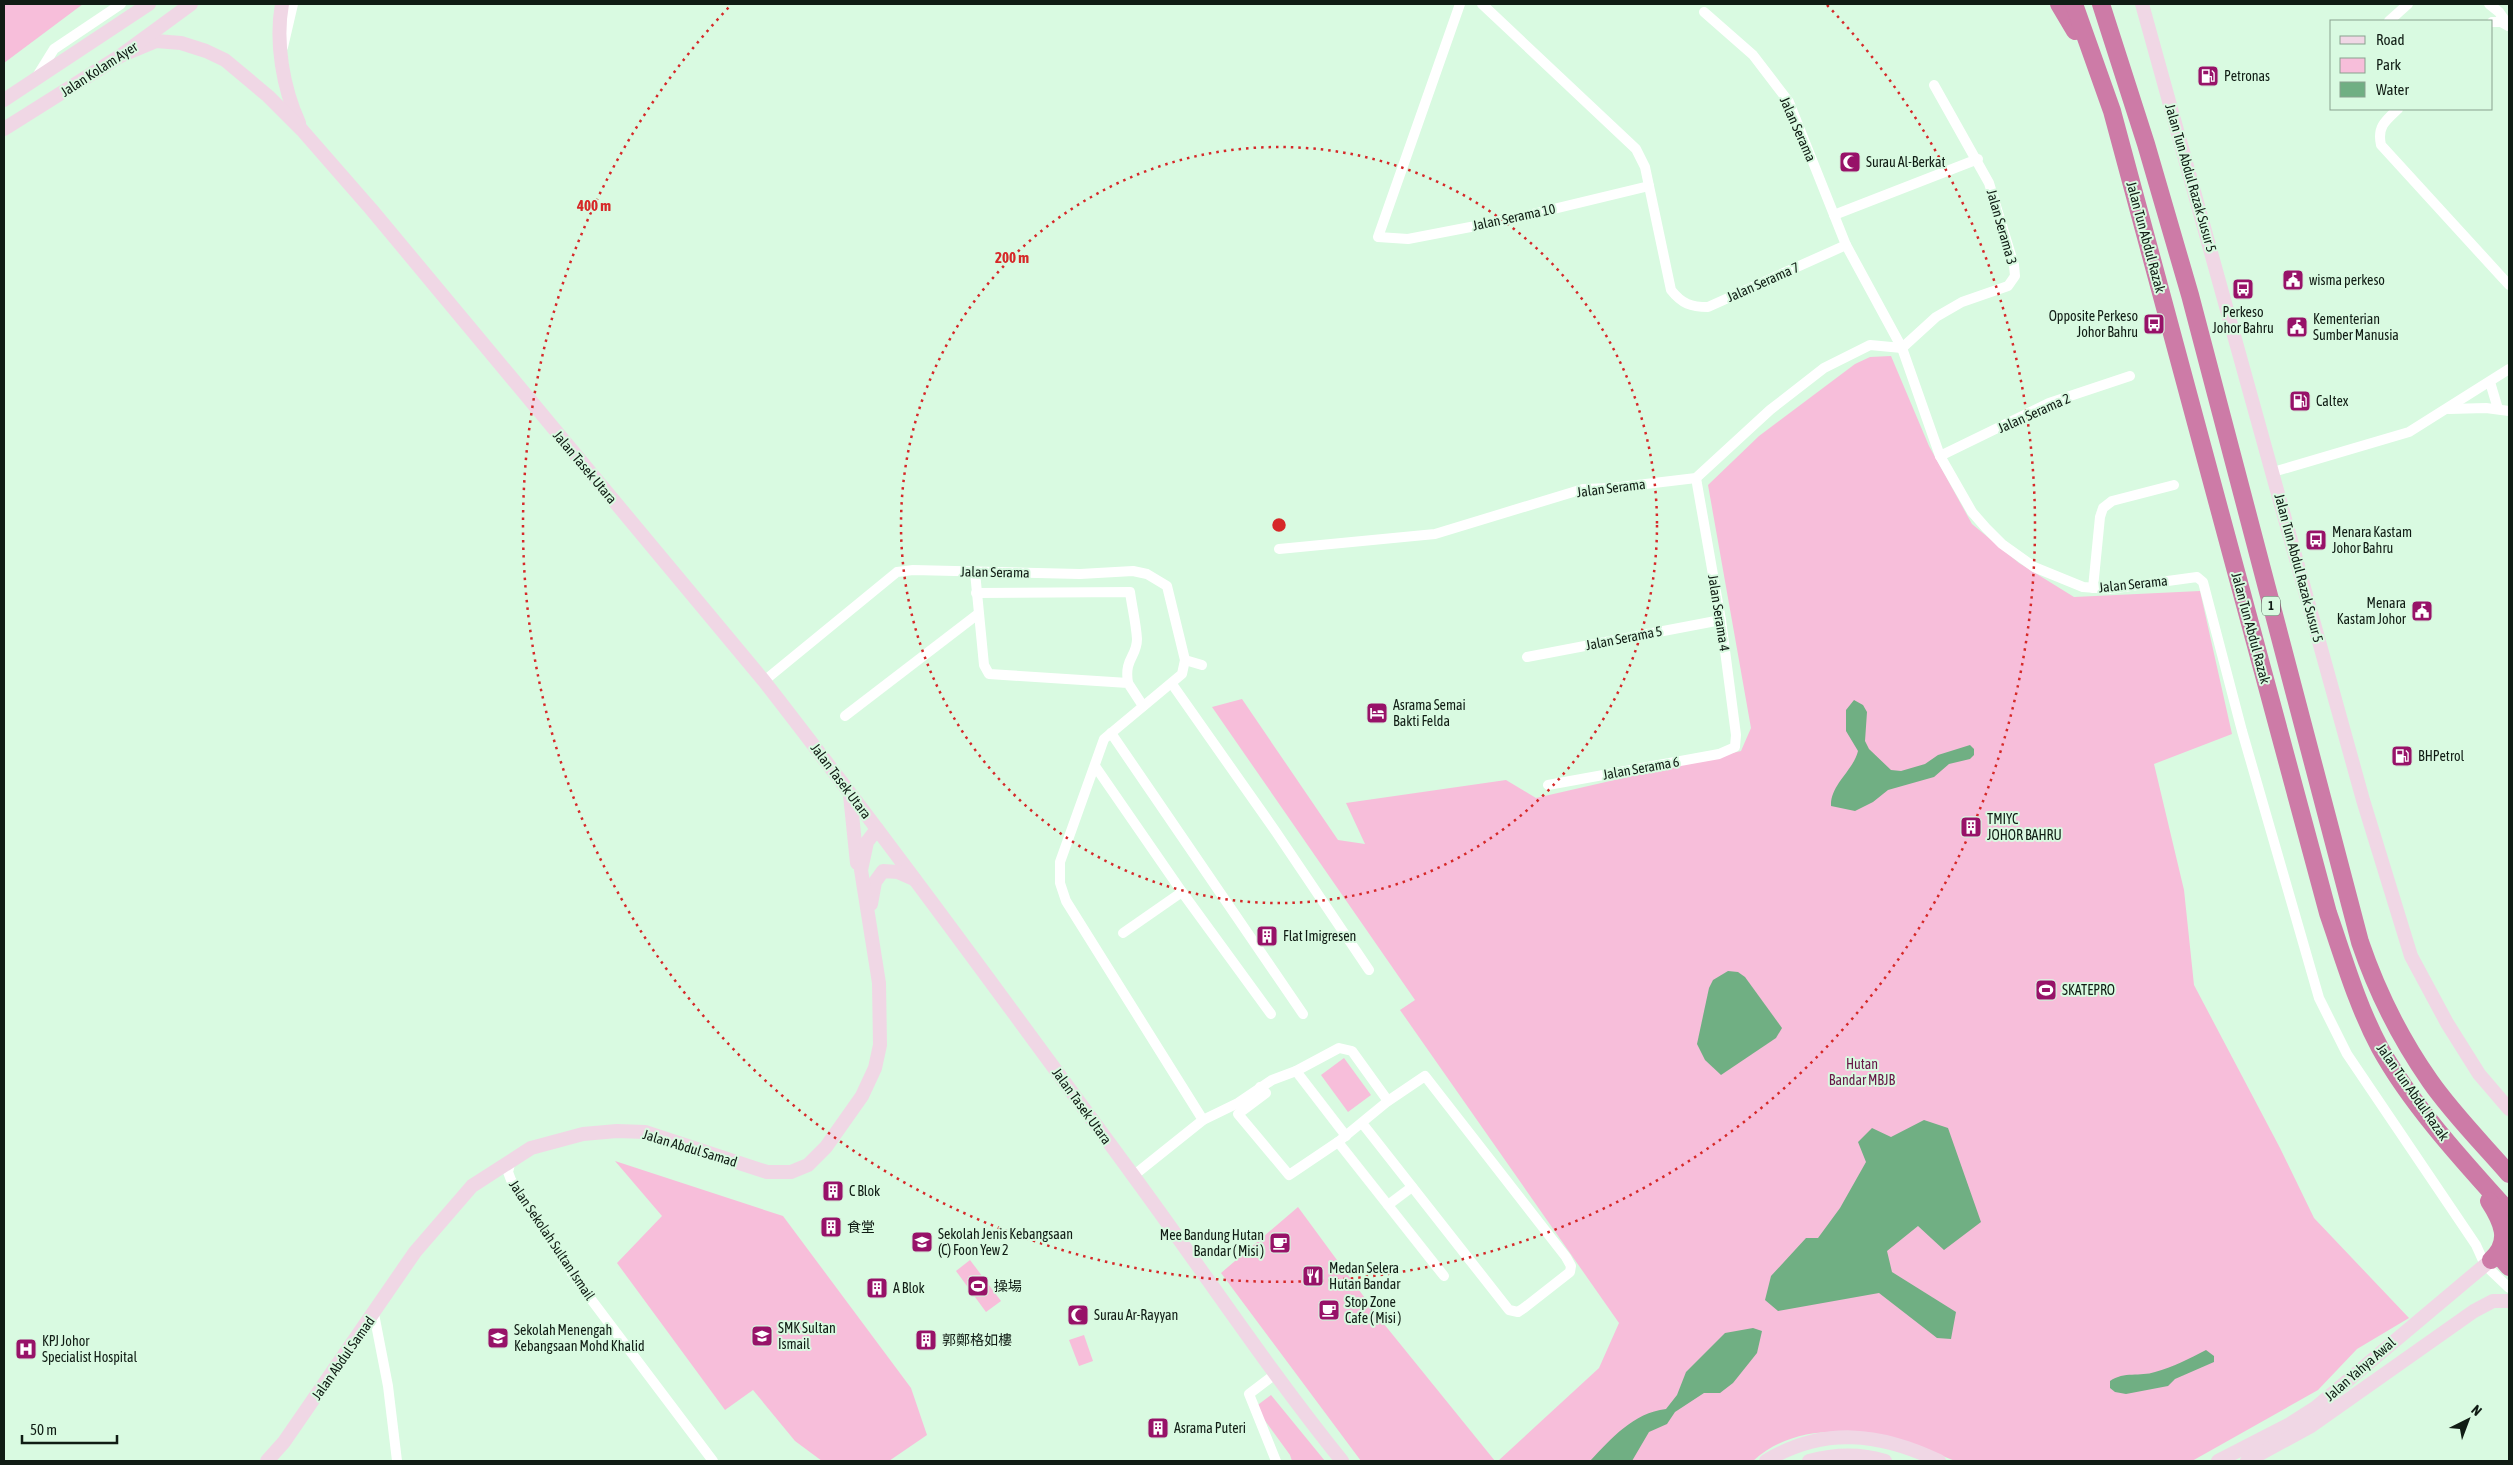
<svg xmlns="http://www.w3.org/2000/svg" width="2513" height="1465" font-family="'Asap Condensed','Noto Sans SC',sans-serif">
<rect width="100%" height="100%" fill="#d9fae1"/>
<!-- green -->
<g fill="#f7beda">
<path d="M 4,4 L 83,4 L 4,63 Z"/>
<path d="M 1891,356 L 1929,446 L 1972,524 L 2019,563 L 2074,597 L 2200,591 L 2232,734 L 2154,764 L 2184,890 L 2194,985 L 2280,1148 L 2314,1218 L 2409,1318 L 2357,1349 L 2318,1390 L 2192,1461 L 1955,1461 C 1895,1435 1808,1411 1753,1461 L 1498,1461 L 1599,1368 L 1619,1323 L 1400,1010 L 1415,1000 L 1212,707 L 1242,699 L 1338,840 L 1365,844 L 1346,803 L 1506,780 L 1536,798 L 1741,751 L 1751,728 L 1708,485 L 1759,436 L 1855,364 L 1870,357 Z"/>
<path d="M 1344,1058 L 1371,1095 L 1348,1112 L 1321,1075 Z"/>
<path d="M 615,1161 L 783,1216 L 911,1388 L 927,1435 L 889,1461 L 822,1461 L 795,1441 L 753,1390 L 725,1410 L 617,1263 L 662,1216 Z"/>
<path d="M 1298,1207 L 1384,1324 L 1495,1461 L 1361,1461 L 1221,1273 Z"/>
<path d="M 970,1260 L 1001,1301 L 986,1312 L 956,1271 Z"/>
<path d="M 1084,1335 L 1093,1361 L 1079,1366 L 1069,1340 Z"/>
<path d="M 1271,1395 L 1325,1461 L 1292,1461 L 1290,1455 L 1255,1407 Z"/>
</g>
<!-- water -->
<g fill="#70af83">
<path d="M 1854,700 L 1863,705 L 1867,712 L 1865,741 L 1869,749 L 1891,770 L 1901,771 L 1925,764 L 1938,755 L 1970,745 L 1974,749 L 1974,755 L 1970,759 L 1949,764 L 1934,777 L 1888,790 L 1873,802 L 1855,811 L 1831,806 C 1830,785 1853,771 1858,751 L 1846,731 L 1846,710 Z"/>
<path d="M 1728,971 L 1738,972 L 1745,977 L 1782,1028 L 1776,1038 L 1721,1075 L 1705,1060 L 1697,1044 L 1709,988 L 1713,980 Z"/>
<path d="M 1924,1120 L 1948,1128 L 1981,1222 L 1944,1250 L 1918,1226 L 1887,1251 L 1892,1272 L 1956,1312 L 1951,1339 L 1937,1338 L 1879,1293 L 1778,1311 L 1765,1300 L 1771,1276 L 1806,1238 L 1818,1238 L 1840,1208 L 1866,1162 L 1858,1142 L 1872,1128 L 1891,1137 Z"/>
<path d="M 1753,1328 L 1762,1331 L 1757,1353 L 1733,1383 L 1720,1393 L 1704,1393 L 1675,1412 L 1667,1424 L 1649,1432 L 1632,1461 L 1590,1461 C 1612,1438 1633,1413 1666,1409 L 1677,1395 L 1686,1372 L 1725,1333 Z"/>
<path d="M 2206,1350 L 2214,1356 L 2214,1362 L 2175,1379 L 2168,1386 L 2126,1394 L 2115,1392 L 2110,1388 L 2110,1381 C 2124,1371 2140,1377 2155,1372 C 2173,1367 2189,1359 2206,1350 Z"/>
</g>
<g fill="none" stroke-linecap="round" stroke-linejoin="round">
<!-- street -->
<g stroke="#fff" stroke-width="10">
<path d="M 1460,4 L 1378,237 L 1408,239 L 1512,219 L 1649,186"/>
<path d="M 1482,4 L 1636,149 L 1645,167 L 1671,290 C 1682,304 1691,307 1708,307 L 1846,245"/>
<path d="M 2489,4 L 2499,12 L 2509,26"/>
<path d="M 1704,12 L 1753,55 L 1789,102 L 1846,245 L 1902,348 L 1940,456 L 1972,512 L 1986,528 L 2002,544 L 2034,567 L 2083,587 L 2109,589 L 2197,577 L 2203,582 L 2242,731 L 2319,998 L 2347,1054 L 2476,1245 L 2485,1265 L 2509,1288"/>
<path d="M 2389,21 L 2408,4"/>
<path d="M 2492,22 L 2501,22 L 2508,26"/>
<path d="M 283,47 L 293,4"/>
<path d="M 36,78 L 54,49 L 121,4"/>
<path d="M 2398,109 C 2385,121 2377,127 2381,145 L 2509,285"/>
<path d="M 1834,215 L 1978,159"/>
<path d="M 2490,382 L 2498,409"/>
<path d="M 2449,409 L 2486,408 L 2509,411"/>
<path d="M 1940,456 L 2049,403 L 2130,376"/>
<path d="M 2273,472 L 2409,432 L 2509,369"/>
<path d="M 1279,549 L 1435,534 L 1583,489 L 1612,488 L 1696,478 L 1770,410 L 1824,368 L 1870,345 L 1902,348 L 1936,317 L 1962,302 L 2008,286 L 2015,276 L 2014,265 L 1989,183 L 1934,85"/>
<path d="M 975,572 L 984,665 L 989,674 L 1128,683 L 1143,706"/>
<path d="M 2093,588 L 2100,517 L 2103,508 L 2112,501 L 2174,485"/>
<path d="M 976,593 L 1130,592 C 1132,607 1136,623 1137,639 C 1137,657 1124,658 1128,683"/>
<path d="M 1527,657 L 1721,620"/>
<path d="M 1185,660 L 1202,665"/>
<path d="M 764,681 L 897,572 L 913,570 L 1080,574 L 1133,571 L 1147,574 L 1167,586 L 1185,660 L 1182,674 L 1104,739 L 1060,862 L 1060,883 L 1066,901 L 1203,1120"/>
<path d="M 1172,684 L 1276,832 L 1369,970"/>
<path d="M 845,716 L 978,614"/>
<path d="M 1111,733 L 1303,1014"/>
<path d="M 1095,766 L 1182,892 L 1271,1014"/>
<path d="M 1548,785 L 1719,754 L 1735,747 L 1736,735 L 1721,620 L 1696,478"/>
<path d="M 1123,933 L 1182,892"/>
<path d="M 1296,1071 L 1346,1136"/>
<path d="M 1260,1087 L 1266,1093 L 1238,1114 L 1289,1175 L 1338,1142 L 1388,1101 L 1425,1076 L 1566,1257 L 1571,1266 L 1570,1272 L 1524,1308 L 1518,1312 L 1509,1310 L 1362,1123"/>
<path d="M 1338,1142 L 1444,1276"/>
<path d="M 511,1160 L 508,1172 L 511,1180 L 575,1278 L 713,1461"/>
<path d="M 1133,1176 L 1203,1120 L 1238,1103 L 1272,1080 L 1296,1071 L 1339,1048 L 1352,1051 L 1388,1101"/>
<path d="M 1388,1205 L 1412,1187"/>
<path d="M 374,1314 L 388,1386 L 397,1461"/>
<path d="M 1274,1375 L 1249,1394 L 1276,1461"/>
</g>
<!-- secondary -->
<g stroke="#f0d7e5" stroke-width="14">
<path d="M 282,4 C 275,42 283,88 299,123"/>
<path d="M 2142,4 L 2363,800 L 2411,956 L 2447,1023 L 2479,1074 L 2509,1109"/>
<path d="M 120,56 L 156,41 L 181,43 L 206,51 L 225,60 L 268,96 L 302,130 L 371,209 L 764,681 C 890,843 1010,1008 1132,1174 C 1202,1269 1267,1368 1342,1461"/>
<path d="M 4,100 L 149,4"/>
<path d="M 4,129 L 120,56 L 191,4"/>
<path d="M 850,795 L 857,863"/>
<path d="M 871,904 L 875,882 L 883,871 L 898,872 L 914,879"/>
<path d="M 267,1461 L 284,1442 L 415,1252 L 472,1186 L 531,1148 L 583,1134 L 617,1131 L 645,1132 L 767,1172 L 791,1172 L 808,1165 L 826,1147 L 862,1096 L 875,1068 L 880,1045 L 879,983 L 861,870 L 867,842 L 877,829"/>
<path d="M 1766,1461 C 1824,1426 1880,1433 1939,1461"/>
<path d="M 1809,1461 C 1835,1454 1859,1453 1885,1461"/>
<path d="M 2218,1461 L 2290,1424 L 2315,1408 L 2491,1260"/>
<path d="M 2247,1461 L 2311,1426 L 2474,1311 L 2493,1301 L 2509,1301"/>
</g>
<!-- highway -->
<g stroke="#cd7ba7" stroke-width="18">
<path d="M 2059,4 L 2075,31"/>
<path d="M 2074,4 L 2112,111 L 2328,913 C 2344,959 2357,1005 2380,1048 C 2412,1106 2465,1163 2509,1212"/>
<path d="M 2101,4 L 2146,144 L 2190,295 L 2360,942 C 2377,992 2400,1038 2430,1081 C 2453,1114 2483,1144 2509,1174"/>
<path d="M 2489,1201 C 2502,1221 2512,1242 2491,1260"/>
<path d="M 2498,1254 L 2509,1267"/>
</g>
</g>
<!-- distance rings -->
<g fill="none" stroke="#d62828" stroke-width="2.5" stroke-dasharray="2.5 5">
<circle cx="1279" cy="525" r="378"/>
<path d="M1827 5A756 756 0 1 1 731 5"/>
</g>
<!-- icons -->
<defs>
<g id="fuel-square" transform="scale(1.125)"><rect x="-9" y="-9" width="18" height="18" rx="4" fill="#971268" stroke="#d9fae1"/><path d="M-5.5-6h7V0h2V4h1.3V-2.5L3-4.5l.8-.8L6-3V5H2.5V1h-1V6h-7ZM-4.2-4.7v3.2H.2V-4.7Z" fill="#fff"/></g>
<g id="mosque-square" transform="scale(1.125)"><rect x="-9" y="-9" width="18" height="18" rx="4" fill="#971268" stroke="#d9fae1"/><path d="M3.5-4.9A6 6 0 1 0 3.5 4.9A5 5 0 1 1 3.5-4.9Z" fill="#fff"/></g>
<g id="civic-square" transform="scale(1.125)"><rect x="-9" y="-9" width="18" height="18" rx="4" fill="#971268" stroke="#d9fae1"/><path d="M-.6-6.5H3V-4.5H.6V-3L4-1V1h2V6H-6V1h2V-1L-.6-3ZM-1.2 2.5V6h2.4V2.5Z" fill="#fff"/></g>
<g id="bus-square" transform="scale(1.125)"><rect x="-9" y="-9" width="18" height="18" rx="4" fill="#971268" stroke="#d9fae1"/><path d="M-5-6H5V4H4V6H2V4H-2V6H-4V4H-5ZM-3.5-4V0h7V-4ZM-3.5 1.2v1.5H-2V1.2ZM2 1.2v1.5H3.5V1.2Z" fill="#fff"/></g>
<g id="hotel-square" transform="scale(1.125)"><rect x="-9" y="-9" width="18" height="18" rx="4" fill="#971268" stroke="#d9fae1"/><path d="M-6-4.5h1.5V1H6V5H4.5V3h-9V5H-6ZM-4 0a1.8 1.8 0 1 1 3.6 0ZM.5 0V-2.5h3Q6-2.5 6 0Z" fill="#fff"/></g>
<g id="building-square" transform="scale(1.125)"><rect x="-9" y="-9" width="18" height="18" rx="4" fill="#971268" stroke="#d9fae1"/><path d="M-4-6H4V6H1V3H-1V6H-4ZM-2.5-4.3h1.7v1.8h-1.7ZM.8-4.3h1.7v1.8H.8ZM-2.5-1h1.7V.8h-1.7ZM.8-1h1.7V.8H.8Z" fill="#fff"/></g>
<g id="stadium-square" transform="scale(1.125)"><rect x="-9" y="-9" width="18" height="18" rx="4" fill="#971268" stroke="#d9fae1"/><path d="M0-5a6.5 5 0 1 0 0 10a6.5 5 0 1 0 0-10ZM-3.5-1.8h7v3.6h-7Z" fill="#fff"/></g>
<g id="school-square" transform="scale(1.125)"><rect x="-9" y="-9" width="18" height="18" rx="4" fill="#971268" stroke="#d9fae1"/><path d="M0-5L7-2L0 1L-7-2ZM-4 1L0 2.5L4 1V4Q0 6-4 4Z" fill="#fff"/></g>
<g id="cafe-square" transform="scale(1.125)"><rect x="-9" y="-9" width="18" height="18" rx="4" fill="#971268" stroke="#d9fae1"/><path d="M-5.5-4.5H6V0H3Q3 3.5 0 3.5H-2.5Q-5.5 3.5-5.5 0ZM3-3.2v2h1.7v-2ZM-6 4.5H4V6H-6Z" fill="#fff"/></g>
<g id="restaurant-square" transform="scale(1.125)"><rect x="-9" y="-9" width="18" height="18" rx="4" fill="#971268" stroke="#d9fae1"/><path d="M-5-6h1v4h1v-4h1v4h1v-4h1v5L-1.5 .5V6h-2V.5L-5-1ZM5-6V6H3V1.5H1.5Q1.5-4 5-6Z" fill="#fff"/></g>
<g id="hospital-square" transform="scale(1.125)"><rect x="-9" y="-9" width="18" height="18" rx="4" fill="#971268" stroke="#d9fae1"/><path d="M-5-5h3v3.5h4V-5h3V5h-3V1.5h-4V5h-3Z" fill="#fff"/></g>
</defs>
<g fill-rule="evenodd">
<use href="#fuel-square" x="2208" y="76"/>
<use href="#mosque-square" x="1850" y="162"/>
<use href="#civic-square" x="2293" y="280"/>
<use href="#bus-square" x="2243" y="289"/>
<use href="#bus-square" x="2154" y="324"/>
<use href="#civic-square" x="2297" y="327"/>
<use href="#fuel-square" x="2300" y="401"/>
<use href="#bus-square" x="2316" y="540"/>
<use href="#civic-square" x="2422" y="611"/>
<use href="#hotel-square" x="1377" y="713"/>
<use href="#fuel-square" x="2402" y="756"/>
<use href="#building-square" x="1971" y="827"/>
<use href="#building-square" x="1267" y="936"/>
<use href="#stadium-square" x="2046" y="990"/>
<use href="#building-square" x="833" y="1191"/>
<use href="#building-square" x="831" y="1227"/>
<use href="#school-square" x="922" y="1242"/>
<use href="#cafe-square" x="1280" y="1243"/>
<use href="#restaurant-square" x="1313" y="1276"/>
<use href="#stadium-square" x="978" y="1286"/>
<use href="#building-square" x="877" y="1288"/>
<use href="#cafe-square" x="1329" y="1310"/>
<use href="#mosque-square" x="1078" y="1315"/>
<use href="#school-square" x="762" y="1336"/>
<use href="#school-square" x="498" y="1338"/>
<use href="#building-square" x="926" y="1340"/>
<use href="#hospital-square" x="26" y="1349"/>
<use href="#building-square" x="1158" y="1428"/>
</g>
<g text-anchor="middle" stroke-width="4" stroke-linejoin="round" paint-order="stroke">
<!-- shield labels -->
<rect fill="#d9fae1" stroke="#4c5f52" stroke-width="1" x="2262" y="596.5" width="18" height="19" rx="4"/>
<g font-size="12" font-weight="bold" fill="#101c14">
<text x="2271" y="610">1</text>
</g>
<!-- street labels -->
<g font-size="14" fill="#101c14" stroke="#d9fae1">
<text transform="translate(99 69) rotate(-33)" y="5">Jalan Kolam Ayer</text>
<text transform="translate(1798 129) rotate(66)" y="5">Jalan Serama</text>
<text transform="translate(2191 178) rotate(74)" y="5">Jalan Tun Abdul Razak Susur 5</text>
<text transform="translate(1514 217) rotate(-12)" y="5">Jalan Serama 10</text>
<text transform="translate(2002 227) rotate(74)" y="5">Jalan Serama 3</text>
<text transform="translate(2146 237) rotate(75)" y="5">Jalan Tun Abdul Razak</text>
<text transform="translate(1763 282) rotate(-24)" y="5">Jalan Serama 7</text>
<text transform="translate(2034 413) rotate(-24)" y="5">Jalan Serama 2</text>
<text transform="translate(585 467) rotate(50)" y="5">Jalan Tasek Utara</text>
<text transform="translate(1611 488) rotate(-7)" y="5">Jalan Serama</text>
<text transform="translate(2299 568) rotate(75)" y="5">Jalan Tun Abdul Razak Susur 5</text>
<text transform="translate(995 572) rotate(1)" y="5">Jalan Serama</text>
<text transform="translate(2133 584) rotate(-6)" y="5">Jalan Serama</text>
<text transform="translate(1719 613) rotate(81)" y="5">Jalan Serama 4</text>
<text transform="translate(2251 628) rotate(75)" y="5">Jalan Tun Abdul Razak</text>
<text transform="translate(1624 638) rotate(-11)" y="5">Jalan Serama 5</text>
<text transform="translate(1641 768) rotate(-10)" y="5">Jalan Serama 6</text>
<text transform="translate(841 781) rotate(53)" y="5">Jalan Tasek Utara</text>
<text transform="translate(2413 1092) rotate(55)" y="5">Jalan Tun Abdul Razak</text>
<text transform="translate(1082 1106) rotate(54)" y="5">Jalan Tasek Utara</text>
<text transform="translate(690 1148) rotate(17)" y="5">Jalan Abdul Samad</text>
<text transform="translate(552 1240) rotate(56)" y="5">Jalan Sekolah Sultan Ismail</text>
<text transform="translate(343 1358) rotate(-55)" y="5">Jalan Abdul Samad</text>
<text transform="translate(2360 1369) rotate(-41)" y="5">Jalan Yahya Awal</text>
</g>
<!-- poi labels -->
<g font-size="14" fill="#101c14" stroke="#d9fae1" text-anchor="start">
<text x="2224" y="81">Petronas</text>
<text x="1866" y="167">Surau Al-Berkat</text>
<text x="2309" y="285">wisma perkeso</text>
<text x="2243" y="317" text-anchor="middle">Perkeso<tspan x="2243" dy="16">Johor Bahru</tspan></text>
<text x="2138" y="321" text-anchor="end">Opposite Perkeso<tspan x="2138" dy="16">Johor Bahru</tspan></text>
<text x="2313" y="324">Kementerian<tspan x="2313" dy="16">Sumber Manusia</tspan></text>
<text x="2316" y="406">Caltex</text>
<text x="2332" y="537">Menara Kastam<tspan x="2332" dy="16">Johor Bahru</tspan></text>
<text x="2406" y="608" text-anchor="end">Menara<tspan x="2406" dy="16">Kastam Johor</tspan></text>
<text x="1393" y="710">Asrama Semai<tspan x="1393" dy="16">Bakti Felda</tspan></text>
<text x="2418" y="761">BHPetrol</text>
<text x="1987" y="824">TMIYC<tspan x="1987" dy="16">JOHOR BAHRU</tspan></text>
<text x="1283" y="941">Flat Imigresen</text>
<text x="2062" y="995">SKATEPRO</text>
<text x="849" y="1196">C Blok</text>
<text x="847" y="1232">食堂</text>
<text x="938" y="1239">Sekolah Jenis Kebangsaan<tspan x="938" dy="16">(C) Foon Yew 2</tspan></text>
<text x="1264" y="1240" text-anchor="end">Mee Bandung Hutan<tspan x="1264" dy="16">Bandar ( Misi )</tspan></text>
<text x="1329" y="1273">Medan Selera<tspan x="1329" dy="16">Hutan Bandar</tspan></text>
<text x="994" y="1291">操場</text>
<text x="893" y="1293">A Blok</text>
<text x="1345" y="1307">Stop Zone<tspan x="1345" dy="16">Cafe ( Misi )</tspan></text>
<text x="1094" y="1320">Surau Ar-Rayyan</text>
<text x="778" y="1333">SMK Sultan<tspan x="778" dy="16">Ismail</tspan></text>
<text x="514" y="1335">Sekolah Menengah<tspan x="514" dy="16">Kebangsaan Mohd Khalid</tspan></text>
<text x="942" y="1345">郭鄭格如樓</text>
<text x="42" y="1346">KPJ Johor<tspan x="42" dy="16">Specialist Hospital</tspan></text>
<text x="1174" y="1433">Asrama Puteri</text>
</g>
<!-- park labels -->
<g font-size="14" fill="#661747" stroke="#d9fae1">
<text x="1862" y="1069">Hutan<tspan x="1862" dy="16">Bandar MBJB</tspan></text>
</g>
</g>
<circle cx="1279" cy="525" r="8" fill="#d62828" stroke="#d9fae1" stroke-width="2.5"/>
<g font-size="15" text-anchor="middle" font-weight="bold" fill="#d62828" stroke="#d9fae1" stroke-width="4" stroke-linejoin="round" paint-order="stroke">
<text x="594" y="211">400 m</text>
<text x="1012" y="263">200 m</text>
</g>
<!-- border -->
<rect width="2513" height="1465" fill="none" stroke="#101c14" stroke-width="10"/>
<!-- legend -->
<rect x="2330" y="20" width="162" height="90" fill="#d9fae1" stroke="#89a18f"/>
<rect x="2340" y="36" width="25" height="8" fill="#f0d7e5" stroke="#89a18f"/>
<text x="2376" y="45" font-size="15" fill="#101c14">Road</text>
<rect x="2340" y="58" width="25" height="15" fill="#f7beda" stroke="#89a18f"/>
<text x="2376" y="70" font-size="15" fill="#101c14">Park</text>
<rect x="2340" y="82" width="25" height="15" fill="#70af83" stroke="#89a18f"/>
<text x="2376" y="95" font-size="15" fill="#101c14">Water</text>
<!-- north arrow -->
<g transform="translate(2468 1420) rotate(42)" stroke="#d9fae1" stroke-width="4" paint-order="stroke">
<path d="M0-4L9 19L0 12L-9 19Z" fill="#101c14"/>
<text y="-8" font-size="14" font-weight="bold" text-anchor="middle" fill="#101c14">N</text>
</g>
<!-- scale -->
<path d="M22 1435v8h95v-8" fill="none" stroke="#101c14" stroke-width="2.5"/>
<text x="30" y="1435" font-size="15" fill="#101c14" stroke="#d9fae1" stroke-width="4" paint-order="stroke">50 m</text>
</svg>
